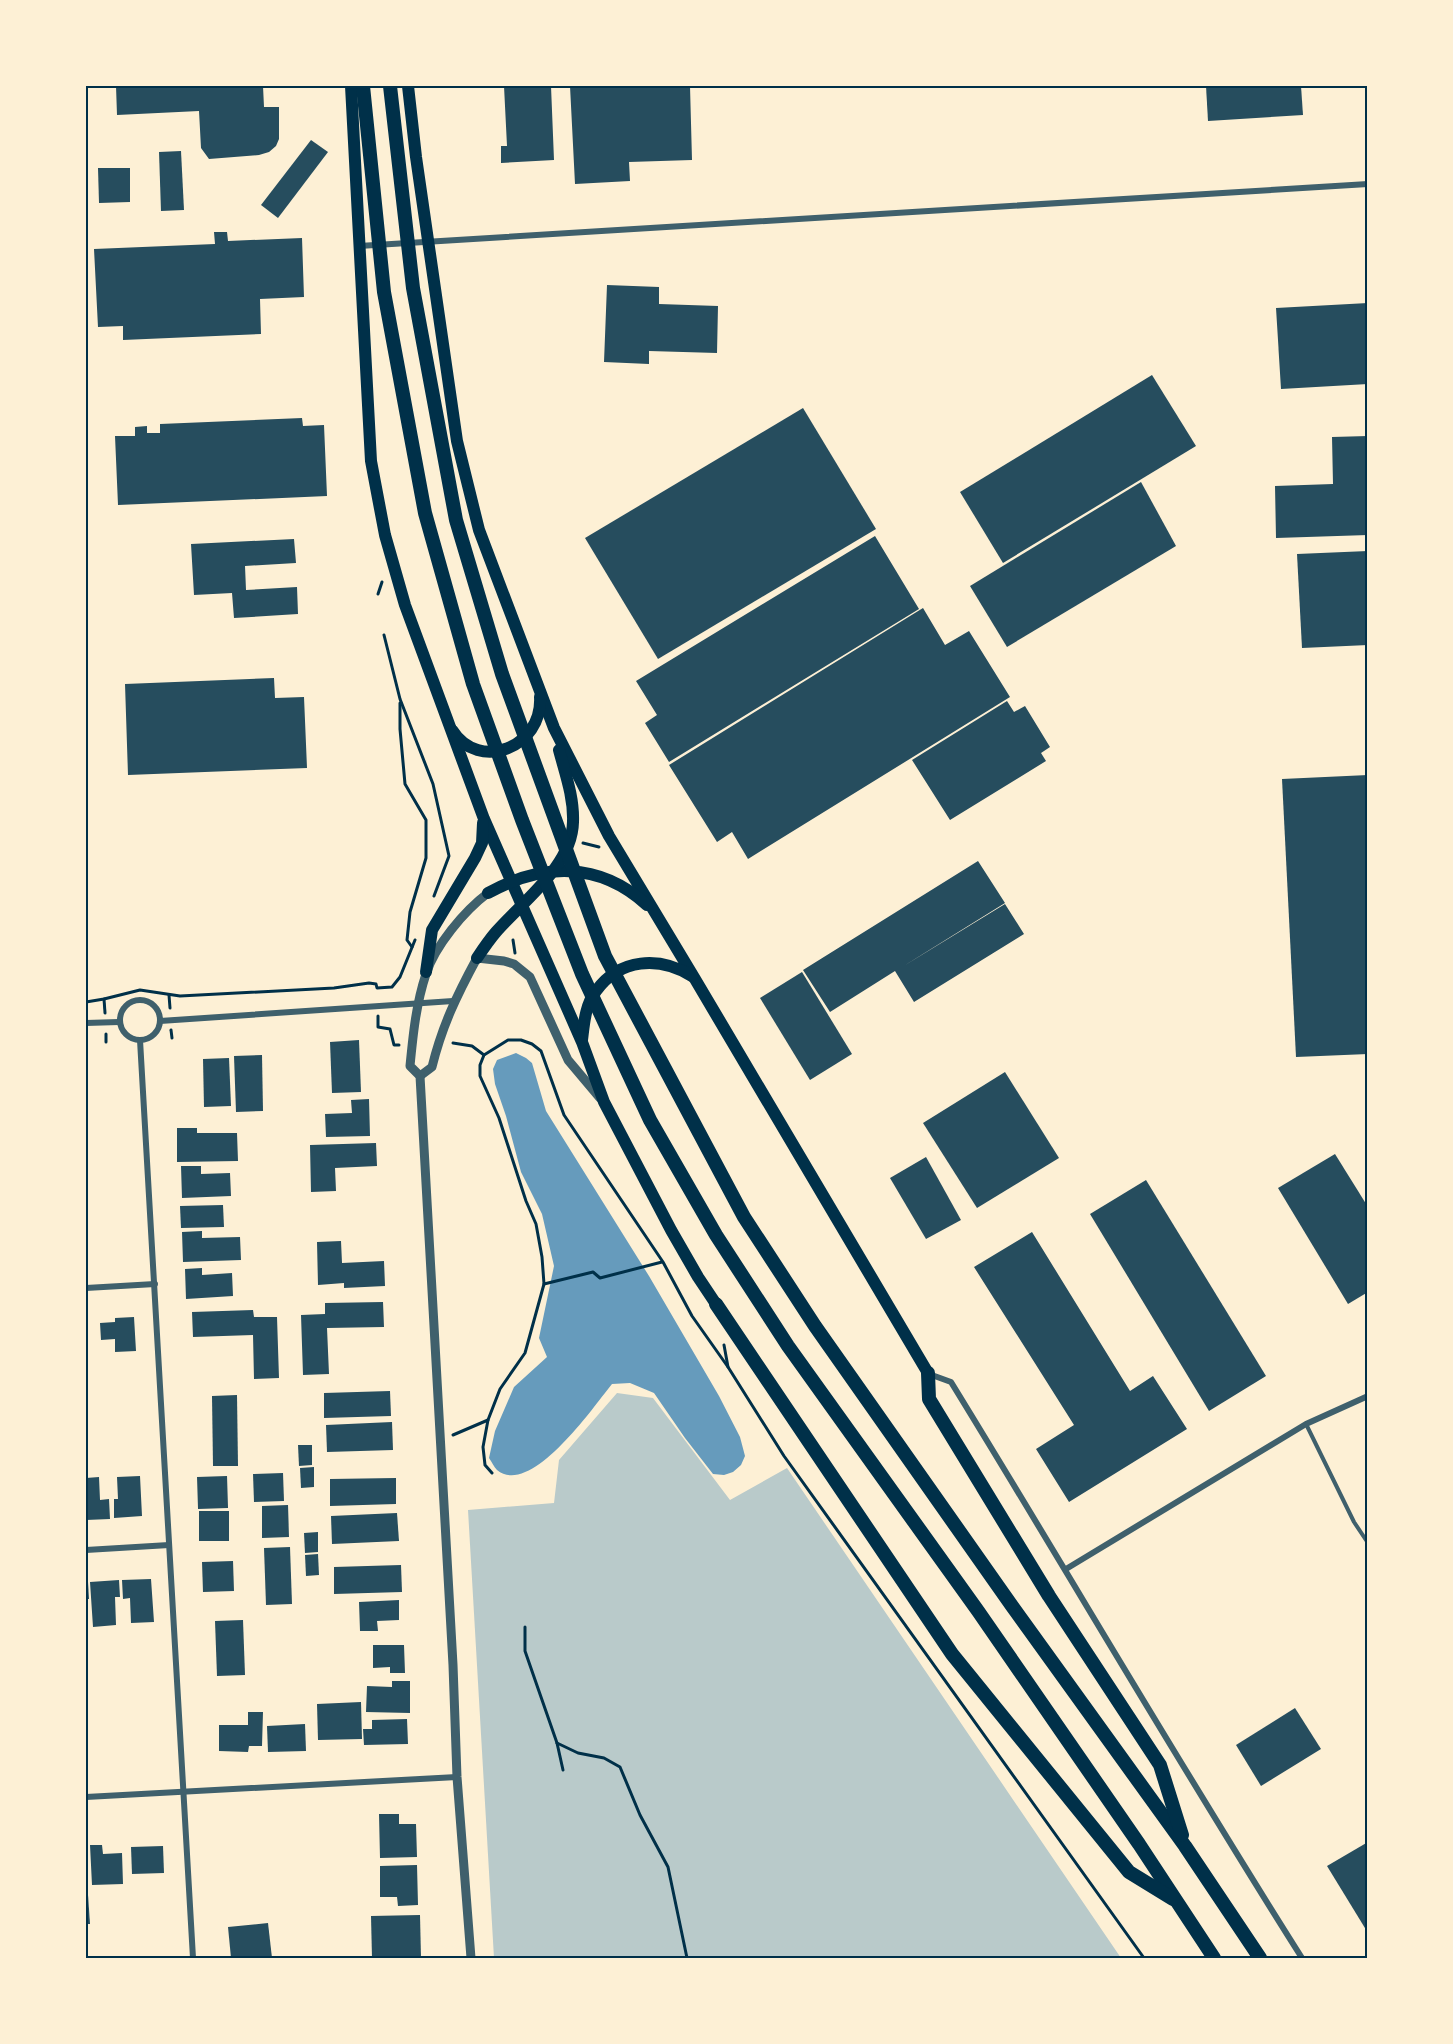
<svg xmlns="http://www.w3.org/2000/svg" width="1453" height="2044" font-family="'Source Sans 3',sans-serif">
<rect width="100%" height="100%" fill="#fdf0d5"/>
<!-- green -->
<path fill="#b9caca" d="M 617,1393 L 653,1398 L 730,1500 L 787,1468 L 1121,1958 L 494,1958 L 468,1510 L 554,1503 L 559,1460 Z"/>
<!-- water -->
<path fill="#669bbc" d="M 516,1053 L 526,1058 L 532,1063 L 546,1111 L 649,1276 L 719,1396 L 740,1437 L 745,1456 L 741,1465 L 733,1472 L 724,1475 L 713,1474 L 685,1438 L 654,1393 L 630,1383 L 612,1384 C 594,1406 531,1498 497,1470 C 494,1467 492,1462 489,1458 L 495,1431 L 514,1387 L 547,1357 L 539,1338 L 554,1266 L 542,1214 L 521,1172 L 506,1116 L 495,1084 L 493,1069 L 497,1060 Z"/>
<!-- building -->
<g fill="#264d5e">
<path d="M 116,86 L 263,86 L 264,107 L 279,107 L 279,139 L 276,146 L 269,152 L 259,155 L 209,159 L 201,148 L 199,111 L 117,115 Z"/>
<path d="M 504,86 L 551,86 L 554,160 L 501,163 L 501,146 L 507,146 Z"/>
<path d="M 570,86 L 690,86 L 692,160 L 629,162 L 630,181 L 575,184 Z"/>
<path d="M 1206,86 L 1301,86 L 1303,115 L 1208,121 Z"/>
<path d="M 311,140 L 328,152 L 278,218 L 261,205 Z"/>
<path d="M 181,151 L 184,210 L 161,211 L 159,152 Z"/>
<path d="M 98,168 L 130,168 L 130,202 L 99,203 Z"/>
<path d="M 214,232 L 227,232 L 228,241 L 302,238 L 304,297 L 260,299 L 261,334 L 123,340 L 123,326 L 98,327 L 94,249 L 215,244 Z"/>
<path d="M 607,285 L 659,287 L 659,304 L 718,306 L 717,353 L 649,351 L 649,364 L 604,362 Z"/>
<path d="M 1368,303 L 1368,384 L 1281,389 L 1276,308 Z"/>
<path d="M 1152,375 L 1196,446 L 1003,563 L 960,492 Z"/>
<path d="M 803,408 L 876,529 L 658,659 L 585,538 Z"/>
<path d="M 302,418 L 303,426 L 324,425 L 327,496 L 118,505 L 115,436 L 135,436 L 135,427 L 147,426 L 147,433 L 160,433 L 160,424 Z"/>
<path d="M 1368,436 L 1368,535 L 1276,538 L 1275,486 L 1333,484 L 1332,437 Z"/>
<path d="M 1141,482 L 1176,546 L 1007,647 L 970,586 Z"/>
<path d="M 875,536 L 919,609 L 669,762 L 645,723 L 657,715 L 636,681 Z"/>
<path d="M 294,539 L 296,563 L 245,566 L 246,590 L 297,587 L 298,614 L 234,618 L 232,593 L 194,595 L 191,544 Z"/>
<path d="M 1368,551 L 1368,645 L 1302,648 L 1297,554 Z"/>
<path d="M 923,608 L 945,645 L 969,631 L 1010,697 L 748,859 L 732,832 L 717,842 L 669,765 Z"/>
<path d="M 274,678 L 275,698 L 304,697 L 307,768 L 128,775 L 125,684 Z"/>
<path d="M 1007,701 L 1014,712 L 1025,706 L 1050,747 L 1041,753 L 1046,761 L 950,820 L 912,760 Z"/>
<path d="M 1368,775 L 1368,1054 L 1296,1057 L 1282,779 Z"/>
<path d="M 978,861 L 1005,903 L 902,967 L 1005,904 L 1024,934 L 914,1002 L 895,971 L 830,1012 L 803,970 Z"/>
<path d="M 802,972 L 852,1054 L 810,1080 L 760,998 Z"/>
<path d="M 359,1040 L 361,1092 L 332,1093 L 330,1042 Z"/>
<path d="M 262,1055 L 263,1111 L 236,1112 L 234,1056 Z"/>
<path d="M 229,1058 L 231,1106 L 204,1107 L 203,1059 Z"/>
<path d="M 1005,1072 L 1059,1158 L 977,1208 L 923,1123 Z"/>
<path d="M 369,1099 L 370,1136 L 326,1137 L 325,1114 L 352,1113 L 351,1100 Z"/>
<path d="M 177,1128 L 197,1128 L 197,1133 L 237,1133 L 238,1161 L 177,1162 Z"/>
<path d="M 376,1143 L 377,1166 L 335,1168 L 336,1191 L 311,1192 L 310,1145 Z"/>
<path d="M 1335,1154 L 1368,1207 L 1368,1292 L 1348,1304 L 1278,1188 Z"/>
<path d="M 926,1157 L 961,1220 L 926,1239 L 890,1178 Z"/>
<path d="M 181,1166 L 201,1166 L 201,1174 L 230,1173 L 231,1196 L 182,1198 Z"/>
<path d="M 1146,1180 L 1266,1376 L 1209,1411 L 1090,1214 Z"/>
<path d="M 223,1205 L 224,1227 L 181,1228 L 180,1206 Z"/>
<path d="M 202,1231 L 202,1238 L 240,1237 L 241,1260 L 183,1262 L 182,1232 Z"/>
<path d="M 1032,1232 L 1130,1391 L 1153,1376 L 1187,1429 L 1069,1502 L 1036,1449 L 1074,1425 L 974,1267 Z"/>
<path d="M 341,1241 L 342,1263 L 384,1261 L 385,1286 L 344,1288 L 344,1283 L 318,1285 L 317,1242 Z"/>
<path d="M 202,1268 L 202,1275 L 232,1273 L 233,1296 L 186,1299 L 185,1269 Z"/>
<path d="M 383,1302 L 384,1327 L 327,1328 L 329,1374 L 303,1375 L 301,1315 L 325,1314 L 325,1303 Z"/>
<path d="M 253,1310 L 254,1317 L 277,1317 L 279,1378 L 254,1379 L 253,1335 L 193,1337 L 192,1312 Z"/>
<path d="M 134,1317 L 136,1351 L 115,1352 L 115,1339 L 101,1340 L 100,1323 L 115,1322 L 115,1318 Z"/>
<path d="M 390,1391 L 391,1416 L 324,1418 L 324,1393 Z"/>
<path d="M 237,1395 L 238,1466 L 213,1466 L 212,1396 Z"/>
<path d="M 392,1422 L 393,1450 L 327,1452 L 326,1425 Z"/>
<path d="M 298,1445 L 312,1445 L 312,1465 L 299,1466 Z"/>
<path d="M 314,1467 L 314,1487 L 301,1488 L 300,1468 Z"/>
<path d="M 283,1473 L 284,1501 L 254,1502 L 253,1474 Z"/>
<path d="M 140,1476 L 142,1516 L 114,1518 L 114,1499 L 118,1499 L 117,1477 Z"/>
<path d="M 227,1476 L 228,1508 L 198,1509 L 197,1477 Z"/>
<path d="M 99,1477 L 100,1500 L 109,1499 L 110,1519 L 86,1520 L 86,1478 Z"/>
<path d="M 396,1478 L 396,1504 L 330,1506 L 330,1479 Z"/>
<path d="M 288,1505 L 289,1537 L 262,1538 L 262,1506 Z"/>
<rect x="199" y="1511" width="30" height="30"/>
<path d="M 397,1513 L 399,1541 L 332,1544 L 331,1516 Z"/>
<path d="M 318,1532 L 318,1552 L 305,1553 L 304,1533 Z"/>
<path d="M 290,1547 L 292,1604 L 266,1605 L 264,1548 Z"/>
<path d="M 318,1554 L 319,1575 L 306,1576 L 305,1555 Z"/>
<path d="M 233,1561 L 234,1591 L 203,1592 L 202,1562 Z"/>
<path d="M 401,1565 L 402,1592 L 334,1594 L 334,1567 Z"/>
<path d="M 151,1579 L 154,1622 L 131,1623 L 130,1598 L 123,1599 L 122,1580 Z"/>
<path d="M 119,1580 L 120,1597 L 115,1597 L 116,1625 L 93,1627 L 90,1582 Z"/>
<path d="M 88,1582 L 89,1599 L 86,1599 L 86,1583 Z"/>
<path d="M 399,1600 L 399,1620 L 377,1621 L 378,1631 L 360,1631 L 359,1602 Z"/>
<path d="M 243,1620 L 245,1675 L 217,1676 L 215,1621 Z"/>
<path d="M 373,1645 L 404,1645 L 405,1673 L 390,1673 L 390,1667 L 373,1668 Z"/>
<path d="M 392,1681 L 410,1681 L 410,1713 L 366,1712 L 367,1686 L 392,1687 Z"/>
<path d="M 361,1702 L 362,1739 L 318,1740 L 317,1704 Z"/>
<path d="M 1295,1708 L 1321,1749 L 1261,1786 L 1236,1745 Z"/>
<path d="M 248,1712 L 263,1712 L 262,1746 L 249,1746 L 248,1752 L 219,1751 L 219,1725 L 248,1725 Z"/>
<path d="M 407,1719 L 408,1744 L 364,1745 L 363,1729 L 372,1729 L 372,1720 Z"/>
<path d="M 305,1724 L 306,1751 L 268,1752 L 267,1726 Z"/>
<path d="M 379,1814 L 399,1814 L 399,1824 L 416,1824 L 417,1857 L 380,1858 Z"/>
<path d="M 1368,1842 L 1368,1933 L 1327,1866 Z"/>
<path d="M 90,1845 L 102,1845 L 103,1854 L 122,1853 L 123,1884 L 92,1885 Z"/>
<path d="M 163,1846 L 164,1873 L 132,1874 L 131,1847 Z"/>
<path d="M 417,1865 L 418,1905 L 398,1906 L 397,1897 L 380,1897 L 380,1866 Z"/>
<path d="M 86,1880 L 87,1880 L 90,1924 L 86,1924 Z"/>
<path d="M 420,1915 L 421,1958 L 372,1958 L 371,1916 Z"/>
<path d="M 268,1923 L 272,1958 L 231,1958 L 228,1927 Z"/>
</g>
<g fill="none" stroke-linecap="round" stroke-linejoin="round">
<!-- path -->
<g stroke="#003049" stroke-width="3">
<path d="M 378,594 L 382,582"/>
<path d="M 384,635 L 400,699 L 433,784 L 449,856 L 434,896"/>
<path d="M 400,703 L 400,729 L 405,784 L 426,820 L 426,858 L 410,912 L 407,940 L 412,947"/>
<path d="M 583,843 L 599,847"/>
<path d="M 513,940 L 515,953"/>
<path d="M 169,995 L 170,1008"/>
<path d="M 104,999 L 105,1013"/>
<path d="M 86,1002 L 104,999 L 140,990 L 180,996 L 334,988 L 369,983 L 376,984 L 377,988 L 392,987 L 400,977 L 415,940"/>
<path d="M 378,1016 L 378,1027 L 390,1029 L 394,1045 L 399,1045"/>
<path d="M 171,1030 L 172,1038"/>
<path d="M 106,1034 L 106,1042"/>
<path d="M 453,1043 L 472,1046 L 484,1055"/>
<path d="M 544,1284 L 593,1272 L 600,1278 L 662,1262"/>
<path d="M 724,1345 L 728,1367 L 784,1456 L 1144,1958"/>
<path d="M 453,1435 L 488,1420"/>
<path d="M 492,1473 L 485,1465 L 483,1447 L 488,1420 L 500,1389 L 525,1353 L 544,1284 L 542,1257 L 536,1224 L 526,1201 L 499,1118 L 480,1076 L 480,1065 L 484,1055 L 508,1040 L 521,1040 L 532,1044 L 541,1051 L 564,1115 L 663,1262 L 692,1316 L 728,1367"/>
<path d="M 525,1627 L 525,1651 L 557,1743 L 563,1770"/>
<path d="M 557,1743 L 578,1753 L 604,1758 L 620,1767 L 640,1815 L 668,1867 L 687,1958"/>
</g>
<!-- service -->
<path stroke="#3f606c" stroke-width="4" d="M 1306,1424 L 1354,1522 L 1368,1543"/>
<!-- minor -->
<g stroke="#3f606c" stroke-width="6">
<path d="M 359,246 L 1368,184"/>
<circle cx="140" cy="1020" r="20"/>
<path d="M 160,1021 L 453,1001"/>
<path d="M 86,1023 L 119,1022"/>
<path d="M 140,1040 L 193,1958"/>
<path d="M 86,1288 L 155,1284"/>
<path d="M 929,1374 L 951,1382 C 1069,1574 1182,1769 1302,1958"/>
<path d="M 86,1550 L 169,1545"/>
<path d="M 1066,1569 L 1306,1424 L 1368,1396"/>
<path d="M 86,1797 L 457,1777"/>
</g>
<!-- tertiary -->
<g stroke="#3f606c" stroke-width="9">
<path d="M 420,1076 L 432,1067 C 442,1026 457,995 477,958 L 504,961 L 514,964 L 530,977 L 568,1060 L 600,1098"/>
<path d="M 471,1958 L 457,1777 L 453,1665 L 420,1076 L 410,1066 C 413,1035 416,1004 426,974 C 435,946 464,911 488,893"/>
</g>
<!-- trunk -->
<g stroke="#003049" stroke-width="12">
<path d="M 351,86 L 371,461 L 385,535 L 405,605 L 484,819 L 582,1042 L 604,1102 L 671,1230 L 698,1277 L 716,1304"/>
<path d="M 408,86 L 416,157 L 457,441 L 479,530 L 554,728 L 609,836 L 695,979 L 928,1373"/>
<path d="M 452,730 C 479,773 543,747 540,697"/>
<path d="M 488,893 C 542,863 599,861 647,905"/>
<path d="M 477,958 C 483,949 489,940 496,932 C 523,901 572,866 573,822 C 574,797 565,773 559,750"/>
<path d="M 426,972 L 432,930 L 475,858 L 482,843 L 483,823"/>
<path d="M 582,1040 C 584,1024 585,1005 596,991 C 620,958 659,956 692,976"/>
</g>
<!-- motorway -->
<g stroke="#003049" stroke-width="14">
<path d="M 363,86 L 384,292 L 425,513 L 473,684 L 522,820 L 582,974 L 650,1120 L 716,1235 L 788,1346 L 978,1611 L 1139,1844 L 1214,1958"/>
<path d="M 390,86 L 413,288 L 456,520 L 502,674 L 605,956 L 744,1217 L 815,1326 L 1012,1606 L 1185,1846 L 1260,1958"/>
<path d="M 716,1304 L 952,1654 L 1129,1872 L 1173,1899"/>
<path d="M 928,1373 L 929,1399 L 1049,1596 L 1160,1765 L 1182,1835"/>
</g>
</g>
<!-- border -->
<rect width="1453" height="2044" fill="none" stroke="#fdf0d5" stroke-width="174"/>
<rect x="87" y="87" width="1279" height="1870" fill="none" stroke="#003049" stroke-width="2"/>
</svg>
